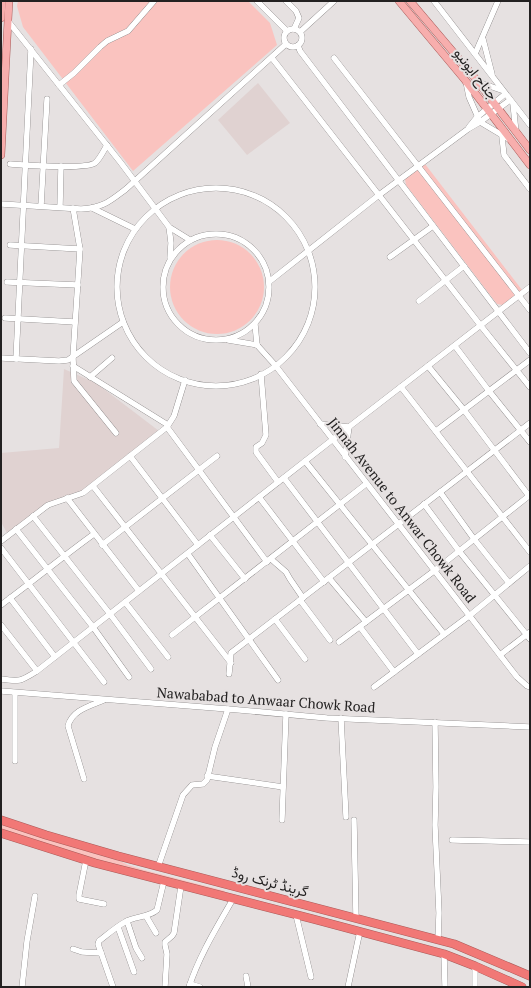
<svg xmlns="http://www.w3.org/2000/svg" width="531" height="988" font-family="'PT Serif',Vazirmatn,serif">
<rect width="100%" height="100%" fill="#e6e1e1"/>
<!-- built -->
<g fill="#e0d2d1">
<path d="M 258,83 L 290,123 L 247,155 L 218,120 Z"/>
<path d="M 64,369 L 96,383 L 159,431 L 80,493 L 50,502 L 7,533 L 1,522 L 1,453 L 59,448 Z"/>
</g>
<!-- green -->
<g fill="#fac3bf">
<path d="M 18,1 L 248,1 L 270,23 L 277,45 L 133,171 L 23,27 L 17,6 Z"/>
<path d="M 425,164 L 522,290 L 503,305 L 497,304 L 406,185 L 405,179 Z"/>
<circle cx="217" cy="287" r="47"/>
<path d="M 1,823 L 63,844 L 120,861 L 128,865 L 144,870 L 225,891 L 223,894 L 124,868 L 1,831 Z"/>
</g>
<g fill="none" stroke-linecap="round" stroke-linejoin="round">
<!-- minor casing -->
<g stroke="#767272" stroke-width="6">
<g id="minor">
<path d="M 257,1 L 287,31"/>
<path d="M 286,1 L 296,11 L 299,18 L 294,29"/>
<path d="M 434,1 L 530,125"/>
<path d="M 8,21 L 121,163 L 169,227 L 190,240"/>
<circle cx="293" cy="38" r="9"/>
<path d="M 300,32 L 334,1"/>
<path d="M 483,39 L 492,74"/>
<path d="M 298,45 L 300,51 L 530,353"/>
<path d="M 475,54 L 498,1"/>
<path d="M 272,58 L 481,326 L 530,387"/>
<path d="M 334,58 L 530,310"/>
<path d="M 466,82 L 469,97 L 480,122 L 512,141"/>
<path d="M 478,82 L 501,90"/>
<path d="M 59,85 L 74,73 L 100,47 L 107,41 L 128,31 L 154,1"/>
<path d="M 513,104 L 516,132"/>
<path d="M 469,127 L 477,117 L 505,94"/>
<path d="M 502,137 L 504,155 L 530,189"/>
<path d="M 10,164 C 26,165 84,170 95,163 C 100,159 104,150 107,145"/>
<circle cx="216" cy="287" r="99"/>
<path d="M 1,204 L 81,209 C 103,208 110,201 126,189 L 286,44"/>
<path d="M 41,206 L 47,99"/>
<path d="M 60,207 L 61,166"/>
<path d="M 73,208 L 80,249 L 73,357 L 74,381 L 116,433"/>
<path d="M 92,208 L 135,229"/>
<path d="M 169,227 L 171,243 L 170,258"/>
<circle cx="216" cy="287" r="53"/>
<path d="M 10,245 L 80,249"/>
<path d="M 390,257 L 433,226"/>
<path d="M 270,281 L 379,195 L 468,129 L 480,122 L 510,100"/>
<path d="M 7,282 L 78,285"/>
<path d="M 419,301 L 464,266"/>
<path d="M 5,318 L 75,322"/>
<path d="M 255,324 L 257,345"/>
<path d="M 228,340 L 257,345"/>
<path d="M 257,345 L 275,365 L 517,677 L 527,686 L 530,687"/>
<path d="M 455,346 L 489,391 L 530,442"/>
<path d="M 1,358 L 59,361 L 68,360 L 123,322"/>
<path d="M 16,359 L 31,49"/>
<path d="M 73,366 L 168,425"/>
<path d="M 428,366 L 464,410 L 529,496"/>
<path d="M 261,374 L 266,435 L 262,443 L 256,447 L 256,452 L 278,482"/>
<path d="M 90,377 L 112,358"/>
<path d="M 401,387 L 530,552"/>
<path d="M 320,424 L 349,427 L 345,457"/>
<path d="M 167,427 L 267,562"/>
<path d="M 436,431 L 530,360"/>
<path d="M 130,456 L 198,545"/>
<path d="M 305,461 L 444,634"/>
<path d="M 284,478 L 418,654"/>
<path d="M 93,486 L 231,663"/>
<path d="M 440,492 L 474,539 L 509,583"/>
<path d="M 259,497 L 324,582"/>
<path d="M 67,498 L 139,591"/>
<path d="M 424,504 L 459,551 L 530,639"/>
<path d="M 33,516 L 110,614 L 151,669"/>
<path d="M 16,529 L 93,627 L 129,677"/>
<path d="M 210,535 L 245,579"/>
<path d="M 1,541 L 48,505 L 83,493 L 167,427 L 174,416 L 185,380"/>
<path d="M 102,545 L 217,456"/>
<path d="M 1,548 L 104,682"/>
<path d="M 188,554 L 278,680"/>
<path d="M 271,559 L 286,572 L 290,579 L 303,598"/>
<path d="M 329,578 L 366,622"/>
<path d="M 10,598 L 55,657"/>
<path d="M 300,600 L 330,640"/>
<path d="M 125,602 L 168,657"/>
<path d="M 1,605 C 32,582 62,557 94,534"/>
<path d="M 275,619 L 305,659"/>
<path d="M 1,625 L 37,671"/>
<path d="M 360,627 L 394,672"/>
<path d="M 172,635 L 366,484"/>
<path d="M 339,642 L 434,571 L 530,495"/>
<path d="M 500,655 L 530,632"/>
<path d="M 229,674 L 231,653 L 530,423"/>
<path d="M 1,679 C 20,682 21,681 37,671 L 332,440 L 530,287"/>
<path d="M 374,687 L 469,616 L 530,566"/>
<path d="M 1,691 L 228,709 L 327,718 L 530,727"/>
<path d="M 15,693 L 15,761"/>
<path d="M 341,718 L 346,817"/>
<path d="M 435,722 L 436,787 L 435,825 L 439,913 L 438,940"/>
<path d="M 207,776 L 283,787"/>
<path d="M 84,779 L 68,726 C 72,710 90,706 104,700"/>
<path d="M 282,820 L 286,714"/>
<path d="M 354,820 L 356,918"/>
<path d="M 452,840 L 530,842"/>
<path d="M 86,860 L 79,895 L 79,899 L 104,904"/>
<path d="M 158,867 L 183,795 L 192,785 L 203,784 L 207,780 L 215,747 L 228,709"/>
<path d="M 296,915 L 311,977"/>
<path d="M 146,916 L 156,933"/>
<path d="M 127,921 L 136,948 L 142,958"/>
<path d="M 118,927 L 134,972"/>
<path d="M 73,949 L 82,952 L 101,953"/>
<path d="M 444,954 L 445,987"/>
<path d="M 475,966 L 475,987"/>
<path d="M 246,976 L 248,987"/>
<path d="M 190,984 L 200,987"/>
<path d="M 22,987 L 27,941 L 35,896"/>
<path d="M 113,987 L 98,944 L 99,941 C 108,934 116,927 125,922 C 134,916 148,918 157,910 L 164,881"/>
<path d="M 165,987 L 167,954 L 165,945 L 165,942 L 172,936 L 174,933 L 181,886"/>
<path d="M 189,987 C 199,956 217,927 233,899"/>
<path d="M 348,987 L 360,931"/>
</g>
</g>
<!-- major casing -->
<g stroke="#a95a58" stroke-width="8">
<g id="major">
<path d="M 399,1 L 465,80 L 530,165"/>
<path d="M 410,1 L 471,73 L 530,150"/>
<path d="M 1,18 L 2,1"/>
<path d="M 1,155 L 9,1"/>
</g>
</g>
<!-- highway casing -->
<g stroke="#a95a58" stroke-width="9">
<g id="highway">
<path d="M 1,820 L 46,835 L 118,856 L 454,944 L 530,976"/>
<path d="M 1,833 L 95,863 L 313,919 L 444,954 L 475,966 L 522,987"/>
</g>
</g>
<!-- minor -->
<use href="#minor" stroke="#fff" stroke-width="5.5"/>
<!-- major -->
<use href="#major" stroke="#f7aead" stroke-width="7"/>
<!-- highway -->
<use href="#highway" stroke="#f17876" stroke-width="8"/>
</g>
<g text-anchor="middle" stroke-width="4" stroke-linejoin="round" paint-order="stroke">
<!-- street labels -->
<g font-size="14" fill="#232121" stroke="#e6e1e1">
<text transform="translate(476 74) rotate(52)" y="5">جناح ایونیو</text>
<text transform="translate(402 510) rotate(52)" y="5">Jinnah Avenue to Anwar Chowk Road</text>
<text transform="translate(266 700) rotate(4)" y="5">Nawababad to Anwaar Chowk Road</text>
<text transform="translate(270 882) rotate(15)" y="5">گرینڈ ٹرنک روڈ</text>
</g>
</g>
<!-- border -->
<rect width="531" height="988" fill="none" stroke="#232121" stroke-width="4"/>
</svg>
